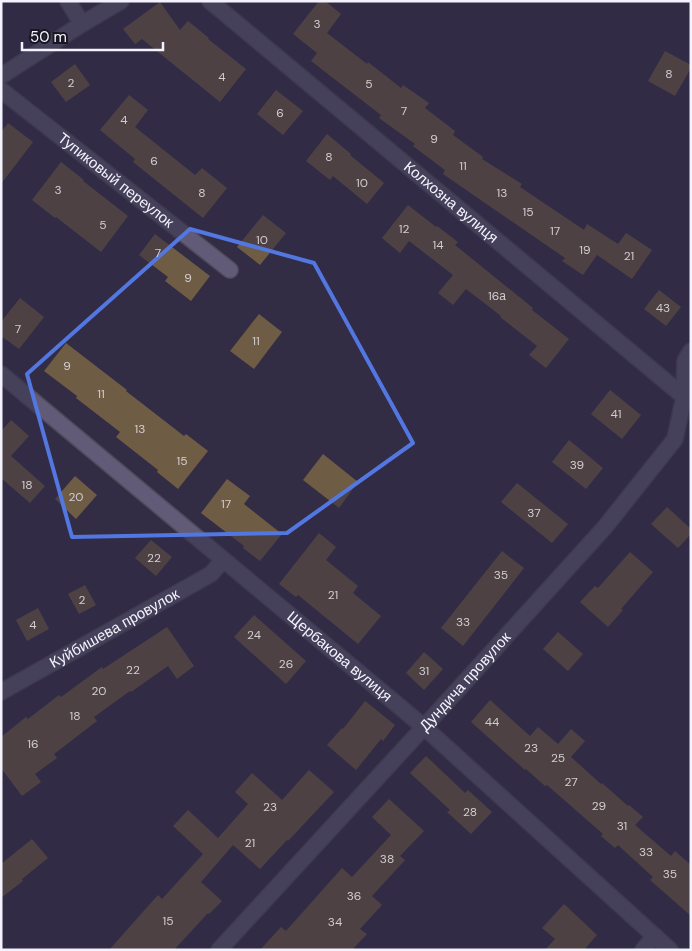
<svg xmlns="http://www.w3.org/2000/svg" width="692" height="951" font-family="'DM Sans',sans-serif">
<rect width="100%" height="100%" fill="#322c45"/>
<!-- building -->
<g fill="#6f5c44">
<path d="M 319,1 L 325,1 L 341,14 L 327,33 L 367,64 L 368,62 L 401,88 L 403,85 L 429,103 L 425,108 L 455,131 L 453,135 L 483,157 L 482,159 L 522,184 L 520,187 L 584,230 L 587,224 L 618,244 L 626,233 L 652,250 L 632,279 L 597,255 L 583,275 L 562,261 L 565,258 L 443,174 L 445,170 L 413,146 L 415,144 L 379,118 L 381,115 L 311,61 L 317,53 L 293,34 Z"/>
<path d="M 160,2 L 180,30 L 188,21 L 209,38 L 208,39 L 246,69 L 220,102 L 142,39 L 135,44 L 123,29 Z"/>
<path d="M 665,51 L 691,65 L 691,68 L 675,96 L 648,81 Z"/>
<path d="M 75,64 L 90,85 L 66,102 L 51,82 Z"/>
<path d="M 276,90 L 303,111 L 283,135 L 257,114 Z"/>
<path d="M 129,95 L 148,110 L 135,127 L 195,175 L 202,168 L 227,188 L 203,218 L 133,162 L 135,159 L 100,130 Z"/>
<path d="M 8,123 L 33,142 L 1,184 L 1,132 Z"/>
<path d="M 327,134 L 351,154 L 350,155 L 384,183 L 367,204 L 333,176 L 330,180 L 306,161 Z"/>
<path d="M 61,162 L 84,180 L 83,181 L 128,216 L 101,252 L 56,217 L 55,218 L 32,200 Z"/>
<path d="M 408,205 L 436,227 L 437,226 L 458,242 L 455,245 L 533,308 L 532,310 L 569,339 L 546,368 L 529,355 L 537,346 L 500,317 L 501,316 L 466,289 L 453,305 L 438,293 L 453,275 L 409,241 L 400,253 L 382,238 Z"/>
<path d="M 263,215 L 286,233 L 260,265 L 237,247 Z"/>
<path d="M 155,234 L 210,276 L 191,301 L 165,281 L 168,277 L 139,255 Z"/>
<path d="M 659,290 L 681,307 L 666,326 L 644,309 Z"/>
<path d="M 20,298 L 44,317 L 19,349 L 1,336 L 1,322 Z"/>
<path d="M 259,314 L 282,332 L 254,369 L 230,351 Z"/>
<path d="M 66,343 L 127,390 L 126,391 L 184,436 L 186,434 L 208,451 L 178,489 L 157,472 L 158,470 L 116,437 L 120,432 L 76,398 L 77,396 L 44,371 Z"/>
<path d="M 610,390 L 641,415 L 622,439 L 591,414 Z"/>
<path d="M 11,420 L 29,436 L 11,456 L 45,486 L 30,503 L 1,478 L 1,431 Z"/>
<path d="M 569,440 L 603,468 L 586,489 L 552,462 Z"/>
<path d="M 323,454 L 358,482 L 339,508 L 303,480 Z"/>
<path d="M 75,476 L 97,495 L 76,519 L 55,499 Z"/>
<path d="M 227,479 L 250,496 L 244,504 L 282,534 L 260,561 L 243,548 L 244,546 L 201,513 Z"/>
<path d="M 517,483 L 568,524 L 552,543 L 501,502 Z"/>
<path d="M 667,507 L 691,529 L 691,534 L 678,548 L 651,524 Z"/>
<path d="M 319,533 L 336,547 L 326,560 L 358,586 L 353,593 L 381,616 L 358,644 L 298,595 L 296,597 L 279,584 Z"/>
<path d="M 151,540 L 172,557 L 156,576 L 135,558 Z"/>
<path d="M 502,551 L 524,568 L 463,646 L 441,628 Z"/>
<path d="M 630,552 L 653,572 L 621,609 L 623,610 L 608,627 L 580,602 L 595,586 L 598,588 Z"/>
<path d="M 85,585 L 96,605 L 79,614 L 68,594 Z"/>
<path d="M 38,608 L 49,629 L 27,641 L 16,620 Z"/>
<path d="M 254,615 L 306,661 L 286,684 L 234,637 Z"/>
<path d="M 167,627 L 194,666 L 177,679 L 168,666 L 131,692 L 130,691 L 94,717 L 97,721 L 54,754 L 57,758 L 35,774 L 41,782 L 22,796 L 1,768 L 1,737 L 26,717 L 28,719 L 59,695 L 61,697 L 102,667 L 103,669 Z"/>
<path d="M 558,632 L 583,654 L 568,671 L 543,649 Z"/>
<path d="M 424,652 L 443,669 L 424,690 L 406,673 Z"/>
<path d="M 490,700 L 530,736 L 538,727 L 558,744 L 571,729 L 585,741 L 571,757 L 601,784 L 602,783 L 628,806 L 629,805 L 643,817 L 635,825 L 671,856 L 675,851 L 691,865 L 691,916 L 650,880 L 653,877 L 618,845 L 615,848 L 601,836 L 603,834 L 547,785 L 545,786 L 526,769 L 525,770 L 471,722 Z"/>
<path d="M 365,701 L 395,725 L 383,741 L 381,739 L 356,770 L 327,745 L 342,728 L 343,729 Z"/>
<path d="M 426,756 L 465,793 L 468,790 L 492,812 L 471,834 L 447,812 L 450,810 L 410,773 Z"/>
<path d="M 309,770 L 334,792 L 288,841 L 287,840 L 260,869 L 233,845 L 201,882 L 222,901 L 209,914 L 208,913 L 174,950 L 109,950 L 158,895 L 162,899 L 203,854 L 173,826 L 188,810 L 218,838 L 248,804 L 235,792 L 252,773 L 282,800 Z"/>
<path d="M 389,799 L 424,831 L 400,856 L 405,860 L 372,896 L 382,905 L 360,929 L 367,934 L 352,950 L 260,950 L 281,927 L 286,931 L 342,868 L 352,877 L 391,835 L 372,817 Z"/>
<path d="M 32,839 L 48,858 L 22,879 L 23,881 L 1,898 L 1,864 Z"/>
<path d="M 564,904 L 597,935 L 584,950 L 545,950 L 555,939 L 542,928 Z"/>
</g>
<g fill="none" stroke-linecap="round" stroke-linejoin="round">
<!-- street casing -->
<g stroke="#4e4a5d" stroke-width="18">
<g id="street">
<path d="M 68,1 L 82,24"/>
<path id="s1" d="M 210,1 L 688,400"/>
<path d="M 1,76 L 82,24 L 121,1"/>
<path id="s2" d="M 1,90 L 230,270"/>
<path id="s3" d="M 1,374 L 424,727 L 670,950"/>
<path id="s4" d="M 1,692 L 211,574 L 223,560"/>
<path id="s5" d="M 219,950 L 424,727 L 605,527 L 675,439 L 684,397 L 685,361 L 691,351"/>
<path d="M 643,950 L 655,936"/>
</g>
</g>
<!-- street -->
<use href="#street" stroke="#615b77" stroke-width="15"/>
</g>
<!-- marked area -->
<path d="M0 0H692V951H0ZM 190,229 L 314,263 L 413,443 L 287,533 L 72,537 L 27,374 Z" fill="#322c45" fill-opacity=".55" fill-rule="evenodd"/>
<path fill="none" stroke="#5377e1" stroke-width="4" stroke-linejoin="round" d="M 190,229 L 314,263 L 413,443 L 287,533 L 72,537 L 27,374 Z"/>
<g text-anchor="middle" stroke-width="4" stroke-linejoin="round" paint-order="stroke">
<!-- number labels -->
<g font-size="12" fill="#d3cdcf">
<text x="317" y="28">3</text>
<text x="669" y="78">8</text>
<text x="222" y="81">4</text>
<text x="71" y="87">2</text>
<text x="369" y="88">5</text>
<text x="404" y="115">7</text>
<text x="280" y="117">6</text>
<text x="124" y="124">4</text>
<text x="434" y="143">9</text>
<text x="329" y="161">8</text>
<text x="154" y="165">6</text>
<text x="463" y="170">11</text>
<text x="362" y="187">10</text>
<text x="58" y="194">3</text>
<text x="202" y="197">8</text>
<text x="502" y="197">13</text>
<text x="528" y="216">15</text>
<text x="103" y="229">5</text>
<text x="404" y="233">12</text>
<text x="555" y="235">17</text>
<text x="262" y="244">10</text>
<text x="438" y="249">14</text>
<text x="585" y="254">19</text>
<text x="158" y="257">7</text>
<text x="629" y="260">21</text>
<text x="188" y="282">9</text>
<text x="497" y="300">16а</text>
<text x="663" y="312">43</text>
<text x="18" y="333">7</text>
<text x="256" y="345">11</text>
<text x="67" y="370">9</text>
<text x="101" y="398">11</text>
<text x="616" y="418">41</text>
<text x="140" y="433">13</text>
<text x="182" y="465">15</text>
<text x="577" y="469">39</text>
<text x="27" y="489">18</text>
<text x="76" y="501">20</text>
<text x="226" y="508">17</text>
<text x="534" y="517">37</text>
<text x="154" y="562">22</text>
<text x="501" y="579">35</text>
<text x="333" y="599">21</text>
<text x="82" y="604">2</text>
<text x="463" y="626">33</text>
<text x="33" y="629">4</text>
<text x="254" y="639">24</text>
<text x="286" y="668">26</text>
<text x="133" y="674">22</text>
<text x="424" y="675">31</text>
<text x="99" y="695">20</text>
<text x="75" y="720">18</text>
<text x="492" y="726">44</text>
<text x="33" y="748">16</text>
<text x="531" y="752">23</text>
<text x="558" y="762">25</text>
<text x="571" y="786">27</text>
<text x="599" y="810">29</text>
<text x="270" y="811">23</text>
<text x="470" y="816">28</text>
<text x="622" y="830">31</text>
<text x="250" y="847">21</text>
<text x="646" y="856">33</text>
<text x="387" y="863">38</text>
<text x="670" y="878">35</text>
<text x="354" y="900">36</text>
<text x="168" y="925">15</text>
<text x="335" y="926">34</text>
</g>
<!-- street labels -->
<g font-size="15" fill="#f4f3fd" stroke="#191722">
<text dy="5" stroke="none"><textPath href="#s2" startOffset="146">Тупиковый переулок</textPath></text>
<text dy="5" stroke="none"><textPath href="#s1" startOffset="314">Колхозна вулиця</textPath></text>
<text dy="5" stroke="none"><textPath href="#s4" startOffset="130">Куйбишева провулок</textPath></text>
<text dy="5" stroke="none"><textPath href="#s3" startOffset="441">Щербакова вулиця</textPath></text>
<text dy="5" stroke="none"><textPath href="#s5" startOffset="364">Дундича провулок</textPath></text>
</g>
</g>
<!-- border -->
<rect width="692" height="951" fill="none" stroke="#f4f3fd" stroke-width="5"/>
<!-- scale -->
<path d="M22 42v8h141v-8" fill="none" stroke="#f4f3fd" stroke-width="2.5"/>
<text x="30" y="42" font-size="15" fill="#f4f3fd" stroke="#191722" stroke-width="4" paint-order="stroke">50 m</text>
</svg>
